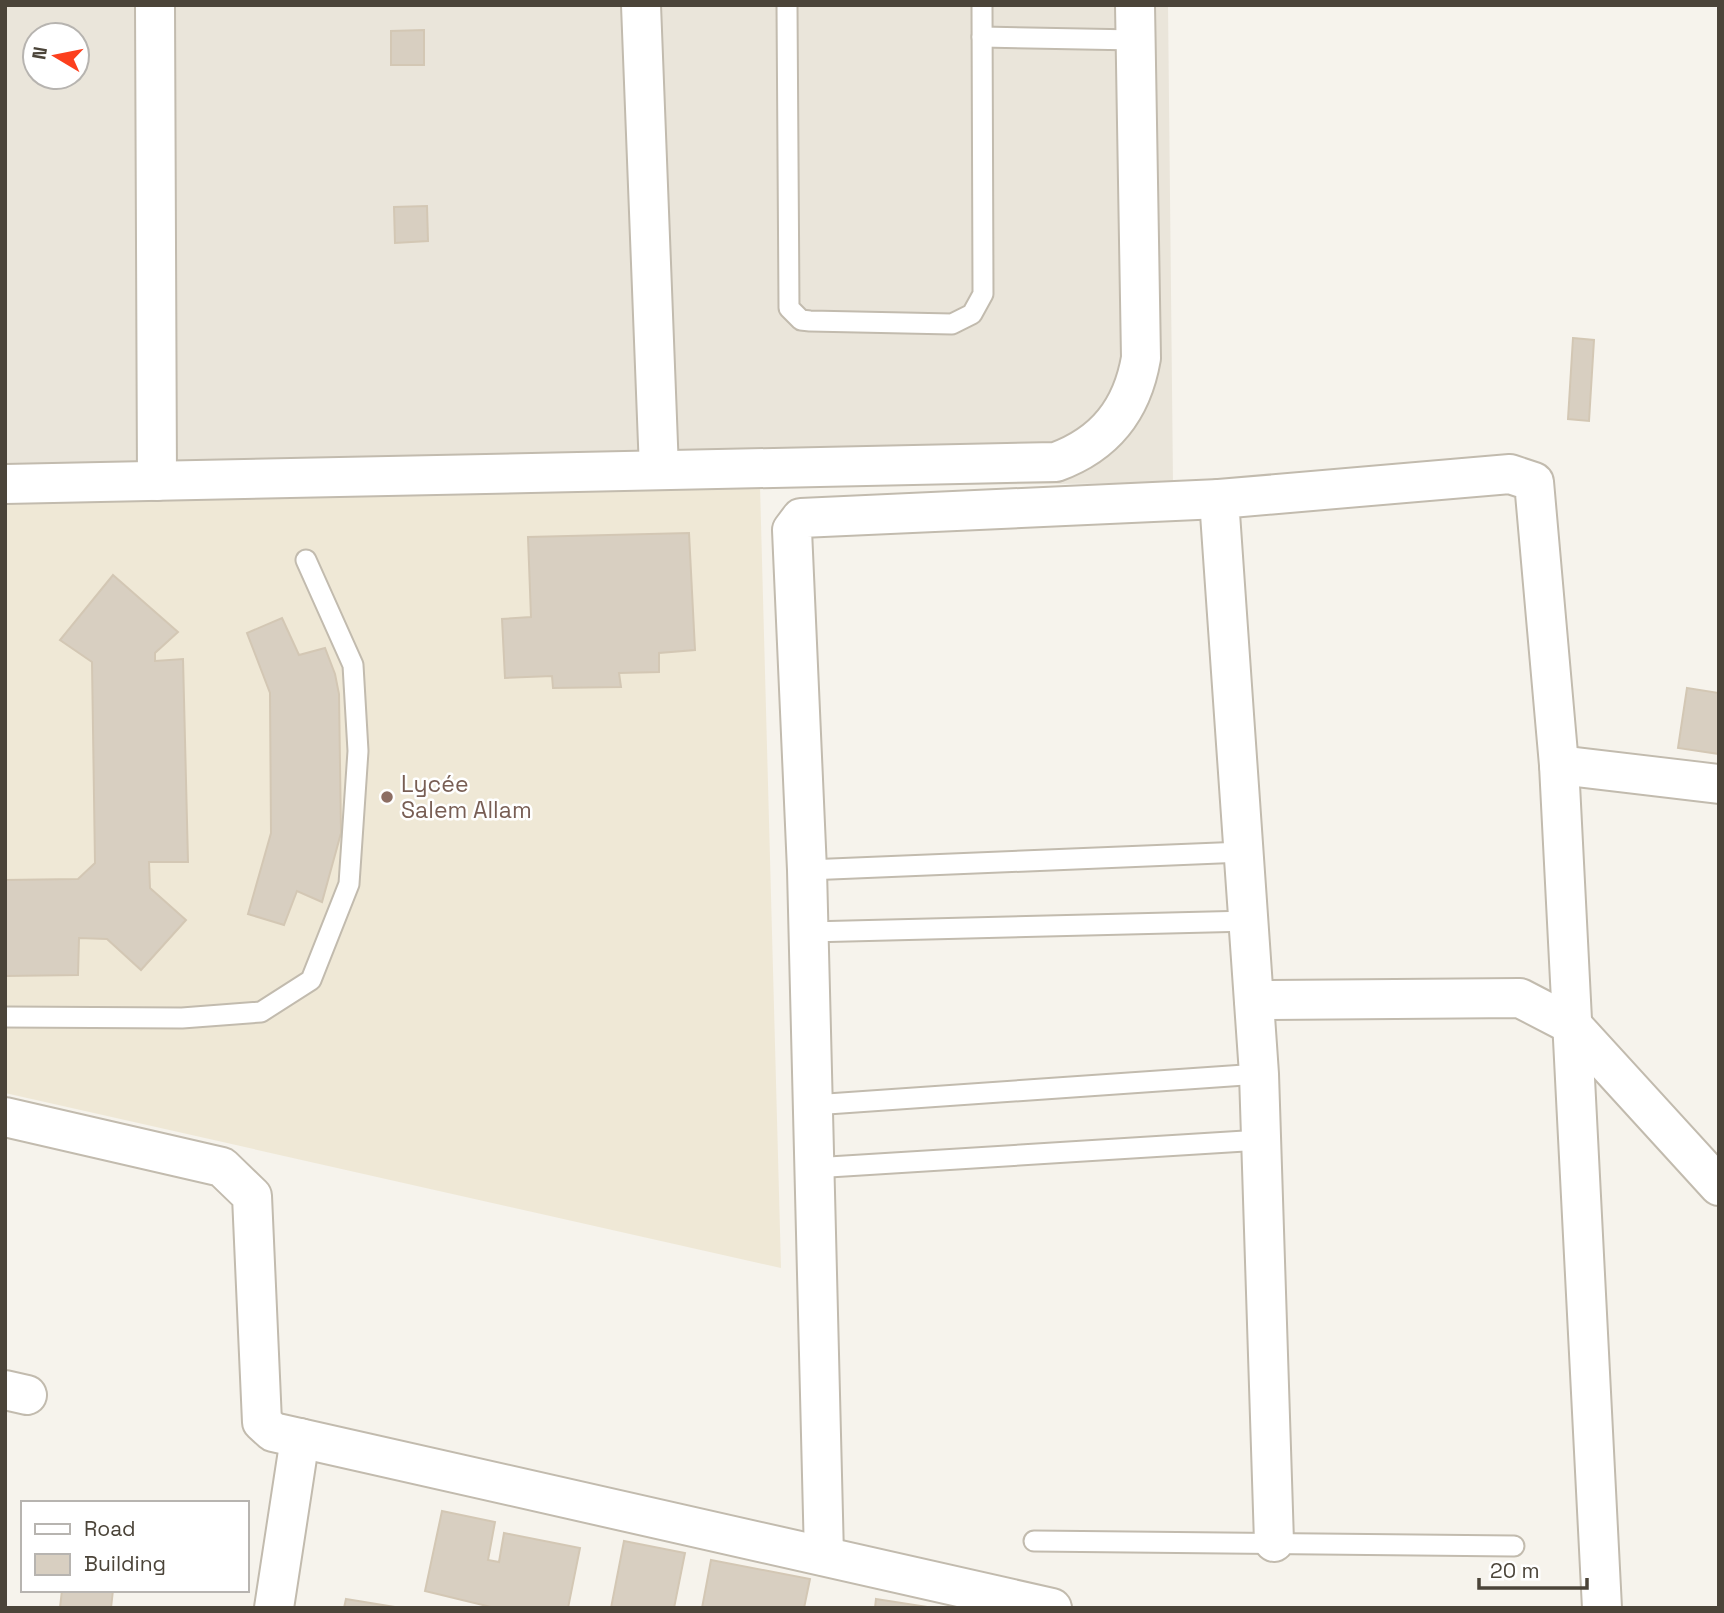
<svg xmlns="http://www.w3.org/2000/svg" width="1724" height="1613" font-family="'Space Grotesk',sans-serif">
<rect width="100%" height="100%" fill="#f6f3ec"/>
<!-- residential -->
<path fill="#eae5da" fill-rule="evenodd" d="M 5,5 L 1168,5 L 1173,483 L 760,486 L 5,500 ZM 35,35 L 77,35 L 77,77 L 35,77 Z"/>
<!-- education -->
<path fill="#efe8d6" d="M 760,486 L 781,1268 L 5,1093 L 5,500 Z"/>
<!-- building -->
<g fill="#d8cfc1" stroke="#d3c7b4" stroke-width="2">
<path d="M 424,30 L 424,65 L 391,65 L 391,31 Z"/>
<path d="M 427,206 L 428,241 L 395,243 L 394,207 Z"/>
<path d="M 1573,338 L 1594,340 L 1589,421 L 1568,419 Z"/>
<path d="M 689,533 L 695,650 L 659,653 L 659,672 L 619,673 L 621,687 L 553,688 L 552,676 L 505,678 L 502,619 L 531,617 L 528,537 Z"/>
<path d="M 113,575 L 178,632 L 155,653 L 155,661 L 183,659 L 188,862 L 149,862 L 150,888 L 186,920 L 141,970 L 107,939 L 79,938 L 78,975 L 5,976 L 5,880 L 78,879 L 95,863 L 92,662 L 60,640 Z"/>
<path d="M 282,618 L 299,655 L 325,648 L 335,674 L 339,694 L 341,833 L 322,902 L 297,891 L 284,925 L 248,914 L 271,833 L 270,693 L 247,633 Z"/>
<path d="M 1687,688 L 1719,693 L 1719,754 L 1678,748 Z"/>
<path d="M 442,1511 L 495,1522 L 488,1560 L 499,1562 L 504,1533 L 580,1548 L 568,1608 L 495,1608 L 425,1591 Z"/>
<path d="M 624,1541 L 685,1553 L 674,1608 L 611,1608 Z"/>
<path d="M 711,1560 L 810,1579 L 804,1608 L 702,1608 Z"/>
<path d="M 62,1590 L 113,1590 L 111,1608 L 60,1608 Z"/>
<path d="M 346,1599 L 401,1608 L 344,1608 Z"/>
<path d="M 876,1599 L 928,1607 L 928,1608 L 875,1608 Z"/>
</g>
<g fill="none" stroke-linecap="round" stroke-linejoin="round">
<!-- service casing -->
<g stroke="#c2bbae" stroke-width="23">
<g id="service">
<path d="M 787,5 L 789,308 L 801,320 L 810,321 L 952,324 L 972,314 L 983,294 L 982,5"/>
<path d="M 982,37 L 1136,40"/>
<path d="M 807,870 L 1243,852"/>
<path d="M 809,932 L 1250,921"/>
<path d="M 5,1017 L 182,1018 L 261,1012 L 311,980 L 349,884 L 358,751 L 353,665 L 306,560"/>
<path d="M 813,1105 L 1259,1074"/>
<path d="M 813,1168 L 1261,1140"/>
<path d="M 1034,1541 L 1514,1546"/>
</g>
</g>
<!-- minor casing -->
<g stroke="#c2bbae" stroke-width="42">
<g id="minor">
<path d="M 155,5 L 157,481"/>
<path d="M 641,5 L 659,470"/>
<path d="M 5,484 L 1056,462 C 1105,444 1132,410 1141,358 L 1135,5"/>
<path d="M 1559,765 L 1719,784"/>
<path d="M 1254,1000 L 1520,998 L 1572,1025 L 1719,1186"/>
<path d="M 5,1117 L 222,1167 L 252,1196 L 262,1422 L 273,1432 L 1052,1608"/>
<path d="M 5,1390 L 27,1395"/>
<path d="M 1274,1542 L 1259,1074 L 1219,499 L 1510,474 L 1534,482 L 1559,765 L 1602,1608"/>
<path d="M 824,1556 L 807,870 L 792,530 L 801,518 L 1219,499"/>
<path d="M 274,1608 L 300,1438"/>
</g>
</g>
<!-- service -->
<use href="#service" stroke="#fff" stroke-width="19"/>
<!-- minor -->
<use href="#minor" stroke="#fff" stroke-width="38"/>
</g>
<!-- markers -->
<circle fill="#8d6e63" stroke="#fff" stroke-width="2.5" cx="387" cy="797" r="7"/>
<g text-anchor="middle" stroke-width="5" stroke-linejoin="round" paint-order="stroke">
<!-- education labels -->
<g font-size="23" fill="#785e54" stroke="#fff" text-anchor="start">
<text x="401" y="792">Lycée<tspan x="401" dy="26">Salem Allam</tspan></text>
</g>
</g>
<!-- border -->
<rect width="1724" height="1613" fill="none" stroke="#4b4439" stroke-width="14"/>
<!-- legend -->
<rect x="21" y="1501" width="228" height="91" fill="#ffffff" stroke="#b7b4b0" stroke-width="2"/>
<rect x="35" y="1524" width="35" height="10" fill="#ffffff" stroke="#b7b4b0" stroke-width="2"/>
<text x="84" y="1536" font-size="21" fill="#4b4439">Road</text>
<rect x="35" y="1554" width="35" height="21" fill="#d8cfc1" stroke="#b7b4b0" stroke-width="2"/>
<text x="84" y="1571" font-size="21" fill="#4b4439">Building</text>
<!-- north arrow -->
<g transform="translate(56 56) rotate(280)"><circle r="33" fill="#ffffff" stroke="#b7b4b0" stroke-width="2"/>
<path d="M0-5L12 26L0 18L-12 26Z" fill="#fc3f1d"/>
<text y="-10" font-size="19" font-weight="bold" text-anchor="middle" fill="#4b4439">N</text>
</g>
<!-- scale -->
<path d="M1479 1578v10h108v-10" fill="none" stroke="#4b4439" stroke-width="3.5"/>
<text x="1490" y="1578" font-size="21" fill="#4b4439" stroke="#ffffff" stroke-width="5" paint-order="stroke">20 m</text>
</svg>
